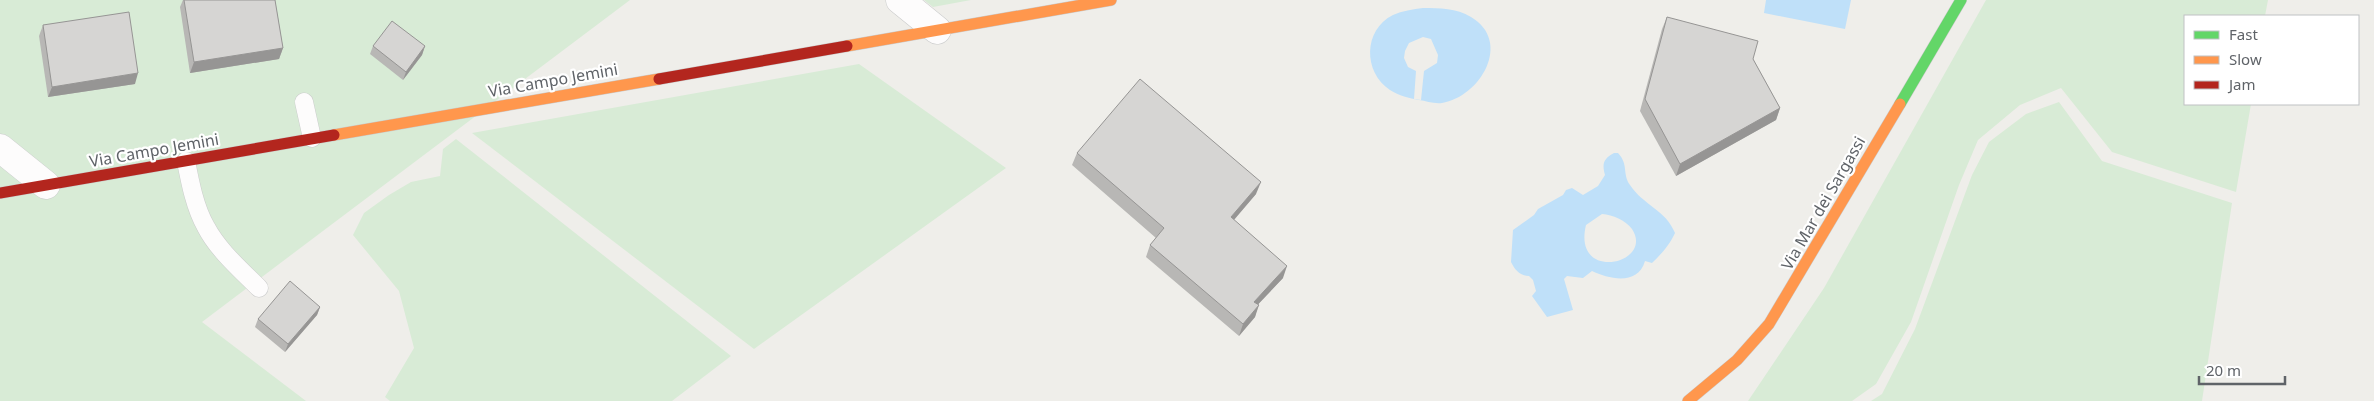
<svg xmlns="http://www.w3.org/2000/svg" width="2374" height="401" font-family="'Noto Sans',sans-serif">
<rect width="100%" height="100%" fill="#efeeea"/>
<!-- green -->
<g fill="#d8ebd6">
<path d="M 0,0 L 630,0 L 202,322 L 306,401 L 0,401 Z"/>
<path d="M 924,0 L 971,0 L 933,7 Z"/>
<path d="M 1986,0 L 2268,0 L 2265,16 L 2185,16 L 2185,104 L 2251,104 L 2236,192 L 2112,152 L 2061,88 L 2020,105 L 1978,140 L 1959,185 L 1911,322 L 1876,384 L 1852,401 L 1748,401 L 1824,288 Z"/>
<path d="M 859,64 L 1006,168 L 754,349 L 472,133 Z"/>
<path d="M 2059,102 L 2102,161 L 2232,203 L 2202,401 L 1871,401 L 1882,394 L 1915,329 L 1972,175 L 1989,142 L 2026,114 Z"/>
<path d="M 456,139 L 731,356 L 672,401 L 390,401 L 385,397 L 414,348 L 399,291 L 353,235 L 364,213 L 389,195 L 411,182 L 440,176 L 443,149 Z"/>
</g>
<!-- water -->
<g fill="#bfe0f9" fill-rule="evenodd">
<path d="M 1766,0 L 1851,0 L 1845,29 L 1764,13 Z"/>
<path d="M 1423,8 C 1440,8 1456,8 1471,17 C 1513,42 1480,97 1442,103 C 1434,104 1426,101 1419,100 C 1409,98 1399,96 1390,90 C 1363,72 1363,30 1393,15 C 1402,11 1413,9 1423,8 Z"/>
<path d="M 1614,153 L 1618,153 C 1629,165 1622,174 1630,185 C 1643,205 1666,210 1675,233 C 1669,246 1662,253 1652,263 L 1645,261 C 1638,286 1609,279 1592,271 L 1583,278 L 1567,276 L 1564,279 L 1573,310 L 1547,317 L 1532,296 L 1536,291 L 1533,280 L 1529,276 C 1520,276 1515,270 1511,262 L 1513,230 L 1534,215 L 1538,209 L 1563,195 L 1566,190 L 1572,188 L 1583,195 L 1598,186 L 1605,175 C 1602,164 1603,159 1614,153 ZM 1602,214 C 1613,215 1625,220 1632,229 C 1655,264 1572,283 1586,225 Z"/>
</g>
<!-- pier -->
<path fill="#efeeea" d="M 1423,37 L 1431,39 L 1438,55 L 1437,63 L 1424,71 L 1421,100 L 1414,99 L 1416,71 L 1408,67 L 1404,58 L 1405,51 L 1409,43 Z"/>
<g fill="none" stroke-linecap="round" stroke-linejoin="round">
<!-- lane casing -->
<g stroke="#cbcccc" stroke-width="19">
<g id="lane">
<path d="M 304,102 L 312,138"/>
<path d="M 186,161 C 190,182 195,208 206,227 C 218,250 240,269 259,288"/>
</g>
</g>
<!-- street casing -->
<g stroke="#cbcccc" stroke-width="29">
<g id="street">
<path d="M 900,0 L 937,30"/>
<path d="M 0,148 L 46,185"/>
</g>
</g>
<!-- fast casing -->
<g stroke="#cacacb" stroke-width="12">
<path id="fast" d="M 1900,104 L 1961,0"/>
</g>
<!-- slow casing -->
<g stroke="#cacacb" stroke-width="12">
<g id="slow">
<path d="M 847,46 L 1111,0"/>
<path d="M 334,135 L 659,79"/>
<path d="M 1688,401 L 1737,360 L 1769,324 L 1900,104"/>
</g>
</g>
<!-- jam casing -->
<g stroke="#cacacb" stroke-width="12">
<g id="jam">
<path d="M 659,79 L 847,46"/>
<path d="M 0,193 L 334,135"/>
</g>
</g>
<!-- lane -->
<use href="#lane" stroke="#fdfcfc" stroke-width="18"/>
<!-- street -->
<use href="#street" stroke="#fdfcfc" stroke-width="28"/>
<!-- fast -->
<use href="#fast" stroke="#63d668" stroke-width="11"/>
<!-- slow -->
<use href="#slow" stroke="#ff974d" stroke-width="11"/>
<!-- jam -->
<use href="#jam" stroke="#b3261e" stroke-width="11"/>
</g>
<!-- wall -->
<g fill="#b8b7b5">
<path d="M 183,0 L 275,0 L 283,48 L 279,59 L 190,73 L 180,7 Z"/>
<path d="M 1667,17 L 1753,59 L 1780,108 L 1776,120 L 1676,176 L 1640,111 L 1662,29 Z"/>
<path d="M 43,25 L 135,84 L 48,97 L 39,36 Z"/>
<path d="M 373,46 L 425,46 L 422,55 L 403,80 L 370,54 Z"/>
<path d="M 1077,153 L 1256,194 L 1234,220 L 1283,278 L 1258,304 L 1255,317 L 1239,336 L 1146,257 L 1150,245 L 1156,238 L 1072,165 Z"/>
<path d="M 320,307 L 317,315 L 285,352 L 255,327 L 258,319 Z"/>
</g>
<!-- shaded-wall -->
<g fill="#969594">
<path d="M 425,46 L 422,55 L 403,80 L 406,72 Z"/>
<path d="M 283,48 L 279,59 L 190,73 L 194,62 Z"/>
<path d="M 138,73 L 135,84 L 48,97 L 52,87 Z"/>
<path d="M 1780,108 L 1776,120 L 1676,176 L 1680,164 Z"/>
<path d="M 1261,182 L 1256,194 L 1226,229 L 1231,217 Z"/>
<path d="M 1287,266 L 1283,278 L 1249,314 L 1254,302 Z"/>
<path d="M 1259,305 L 1255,317 L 1239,336 L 1243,324 Z"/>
<path d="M 320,307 L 317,315 L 285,352 L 288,344 Z"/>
</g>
<!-- building -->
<g fill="#d6d5d3" stroke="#969594">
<path d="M 184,0 L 275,0 L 283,48 L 194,62 Z"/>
<path d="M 129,12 L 138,73 L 52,87 L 43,25 Z"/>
<path d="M 1667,17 L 1758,41 L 1753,59 L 1780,108 L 1680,164 L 1645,99 Z"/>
<path d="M 392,21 L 425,46 L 406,72 L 373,46 Z"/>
<path d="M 1140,79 L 1261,182 L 1231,217 L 1287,266 L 1254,302 L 1259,305 L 1243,324 L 1150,245 L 1164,228 L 1077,153 Z"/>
<path d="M 290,281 L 320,307 L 288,344 L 258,319 Z"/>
</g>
<g text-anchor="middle" stroke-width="4.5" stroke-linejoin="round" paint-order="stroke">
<!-- street labels -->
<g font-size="16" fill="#5f6368" stroke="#fff">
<text transform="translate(553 80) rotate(-10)" y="6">Via Campo Jemini</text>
<text transform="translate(154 150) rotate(-10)" y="6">Via Campo Jemini</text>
<text transform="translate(1823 203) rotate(-60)" y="6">Via Mar dei Sargassi</text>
</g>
</g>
<!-- legend -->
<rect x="2184" y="15" width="175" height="90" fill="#ffffff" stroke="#bfc1c3"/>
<rect x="2194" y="31" width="25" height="8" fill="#63d668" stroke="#bfc1c3"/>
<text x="2229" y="40" font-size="15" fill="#5f6368">Fast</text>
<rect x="2194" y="56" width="25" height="8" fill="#ff974d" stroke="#bfc1c3"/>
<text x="2229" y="65" font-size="15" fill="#5f6368">Slow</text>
<rect x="2194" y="81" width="25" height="8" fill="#b3261e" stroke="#bfc1c3"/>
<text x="2229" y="90" font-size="15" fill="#5f6368">Jam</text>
<!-- scale -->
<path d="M2199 376v8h86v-8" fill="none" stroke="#5f6368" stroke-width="2.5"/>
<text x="2206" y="376" font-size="15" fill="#5f6368" stroke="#ffffff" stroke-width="4" paint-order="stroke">20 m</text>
</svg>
